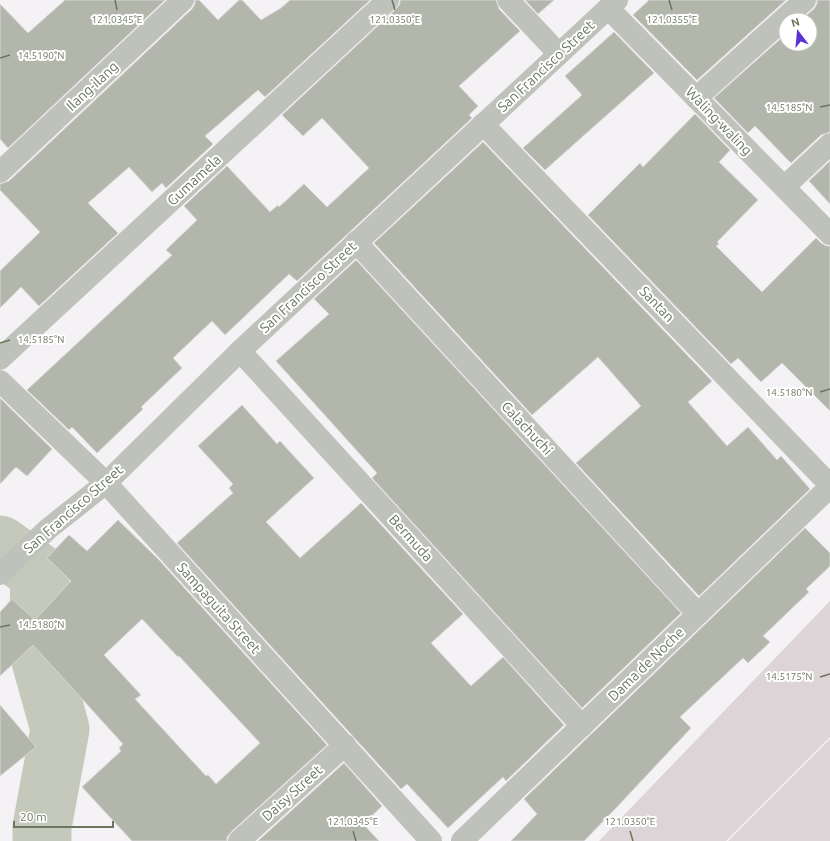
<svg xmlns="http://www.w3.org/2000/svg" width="830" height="841" font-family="Ubuntu,sans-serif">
<rect width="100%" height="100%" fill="#f5f2f5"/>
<!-- green -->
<g fill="#dcd4d7">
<path d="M 830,601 L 830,737 L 726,841 L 599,841 Z"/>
<path d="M 830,739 L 830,841 L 728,841 Z"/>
</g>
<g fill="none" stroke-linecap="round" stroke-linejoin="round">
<!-- river -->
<path stroke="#c5c9bb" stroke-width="59" d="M 0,545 L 40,574 L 38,650 L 60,729 L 42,827 L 42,841"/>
</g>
<!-- building -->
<g fill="#b2b6ab" stroke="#d7d5d7" fill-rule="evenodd">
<path d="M 65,0 L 165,0 L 8,148 L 0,139 L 0,4 L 28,33 Z"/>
<path d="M 195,0 L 199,0 L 218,20 L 239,0 L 242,0 L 261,20 L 281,8 L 290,0 L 370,0 L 265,97 L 258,90 L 205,136 L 213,144 L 166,188 L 162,183 L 152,192 L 129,167 L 88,203 L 118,233 L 39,306 L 21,287 L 0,308 L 0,271 L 40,232 L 0,190 L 0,184 L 9,181 L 192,9 L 195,4 Z"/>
<path d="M 400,0 L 496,0 L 499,9 L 520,31 L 459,86 L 478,106 L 469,115 L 472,118 L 297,281 L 289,274 L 225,335 L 212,321 L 173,358 L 182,368 L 141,407 L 143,409 L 97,453 L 72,427 L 69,430 L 27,390 L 172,255 L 166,250 L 197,220 L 184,206 L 227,166 L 270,212 L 278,205 L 279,207 L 304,184 L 327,207 L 369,168 L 322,118 L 303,136 L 282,115 L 396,9 L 400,4 Z"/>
<path d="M 525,0 L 554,0 L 538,14 Z"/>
<path d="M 649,0 L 786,0 L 697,80 L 633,15 Z"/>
<path d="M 817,0 L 830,0 L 830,132 L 821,135 L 791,163 L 755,126 L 748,133 L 714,98 L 786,34 L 786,44 L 810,44 L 810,20 L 801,20 L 814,9 L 817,4 Z"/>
<path d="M 614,32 L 654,73 L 545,170 L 523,148 L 582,95 L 565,76 Z"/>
<path d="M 695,114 L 730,150 L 719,162 L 758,200 L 717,242 L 719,244 L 716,246 L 762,292 L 816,238 L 821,243 L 826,246 L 830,246 L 830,411 L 782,363 L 761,382 L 738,358 L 731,364 L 588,215 L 640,163 L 643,167 Z"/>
<path d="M 483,142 L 712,381 L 688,402 L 727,446 L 748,427 L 777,460 L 781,456 L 810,489 L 699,596 L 576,463 L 641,406 L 598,357 L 532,415 L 374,243 Z"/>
<path d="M 830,161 L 830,204 L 809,181 Z"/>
<path d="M 356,260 L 681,613 L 582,708 L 372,478 L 377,473 L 276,361 L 329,314 L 314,299 Z"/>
<path d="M 0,398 L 52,449 L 27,476 L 16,467 L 0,484 Z"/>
<path d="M 242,405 L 277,444 L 280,441 L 314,478 L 266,522 L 300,558 L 361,503 L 463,614 L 431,643 L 471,686 L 503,657 L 564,725 L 506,781 L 503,777 L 448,828 L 407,784 L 401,789 L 177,543 L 233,493 L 229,488 L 233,484 L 198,446 Z"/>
<path d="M 118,520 L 159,560 L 327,745 L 231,832 L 227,837 L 227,841 L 132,841 L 82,787 L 121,751 L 119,748 L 123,744 L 33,645 L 0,676 L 0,612 L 12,599 L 35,620 L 71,581 L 47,558 L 69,535 L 87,551 ZM 142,619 L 178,657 L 179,656 L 260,743 L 216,784 L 208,775 L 206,776 L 135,699 L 141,695 L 104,655 Z"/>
<path d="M 805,528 L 830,553 L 830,566 L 806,589 L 809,592 L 763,636 L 770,642 L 748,663 L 743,658 L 680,717 L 691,728 L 616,808 L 584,841 L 511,841 L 537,814 L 524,799 Z"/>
<path d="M 0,705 L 36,747 L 0,776 Z"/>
<path d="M 344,763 L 382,806 L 363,824 L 379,841 L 258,841 Z"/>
</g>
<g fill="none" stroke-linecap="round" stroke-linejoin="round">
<!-- street -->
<g stroke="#bec2ba" stroke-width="22">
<path d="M 508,0 L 559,54"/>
<path d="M 608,8 L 830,234"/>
<path d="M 696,98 L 805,0"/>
<path d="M 483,124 L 830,485"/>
<path d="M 0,172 L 183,0"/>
<path d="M 784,187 L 830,144"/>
<path d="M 356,242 L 698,614"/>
<path d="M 240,351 L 582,726"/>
<path d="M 0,359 L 388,0"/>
<path d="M 0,381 L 106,483 L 431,841"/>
<path d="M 0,574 L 48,529 L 106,483 L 240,351 L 617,0"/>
<path d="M 239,841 L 345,745"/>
<path d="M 462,841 L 830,487"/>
</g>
</g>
<!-- ticks -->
<path fill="none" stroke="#6b765e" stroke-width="1.5" d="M 115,0 L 117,10M 392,0 L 395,10M 669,0 L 672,10M 0,58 L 10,55M 820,107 L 830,105M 0,343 L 10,340M 820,392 L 830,389M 0,627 L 10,625M 820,677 L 830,674M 353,831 L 356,841M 630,831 L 633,841"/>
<g text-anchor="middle" stroke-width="4" stroke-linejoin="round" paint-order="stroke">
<!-- street labels -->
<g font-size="14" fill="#6b765e" stroke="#fff">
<text transform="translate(546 66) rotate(-43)" y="5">San Francisco Street</text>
<text transform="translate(92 86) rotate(-43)" y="5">Ilang-ilang</text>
<text transform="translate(719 121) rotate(46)" y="5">Waling-waling</text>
<text transform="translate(194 180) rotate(-43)" y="5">Gumamela</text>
<text transform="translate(308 287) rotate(-43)" y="5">San Francisco Street</text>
<text transform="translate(657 304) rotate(46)" y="5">Santan</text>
<text transform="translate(527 428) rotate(47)" y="5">Calachuchi</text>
<text transform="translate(73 509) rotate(-41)" y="5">San Francisco Street</text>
<text transform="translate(411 538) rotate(48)" y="5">Bermuda</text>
<text transform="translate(219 608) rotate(48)" y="5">Sampaguita Street</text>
<text transform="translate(646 664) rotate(-44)" y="5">Dama de Noche</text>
<text transform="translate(292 793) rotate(-42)" y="5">Daisy Street</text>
</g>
</g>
<g font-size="10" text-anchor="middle" fill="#6b765e" stroke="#fff" stroke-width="4" stroke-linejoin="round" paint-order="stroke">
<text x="117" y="23">121.0345°E</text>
<text x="395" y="23">121.0350°E</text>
<text x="672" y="23">121.0355°E</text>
<text x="41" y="59">14.5190°N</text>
<text x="789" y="111">14.5185°N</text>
<text x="41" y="343">14.5185°N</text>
<text x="789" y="396">14.5180°N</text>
<text x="41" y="628">14.5180°N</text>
<text x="789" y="680">14.5175°N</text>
<text x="353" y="825">121.0345°E</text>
<text x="630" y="825">121.0350°E</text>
</g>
<!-- north arrow -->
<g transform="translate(798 32) rotate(344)"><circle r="19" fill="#ffffff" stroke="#c4c8bf"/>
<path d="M0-3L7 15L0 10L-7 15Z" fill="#5a33d5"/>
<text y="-6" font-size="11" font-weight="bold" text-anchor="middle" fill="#6b765e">N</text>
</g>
<!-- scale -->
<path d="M14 821v6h99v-6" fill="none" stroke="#6b765e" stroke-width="2"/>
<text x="20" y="821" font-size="12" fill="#6b765e" stroke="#ffffff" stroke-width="3" paint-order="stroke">20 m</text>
</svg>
